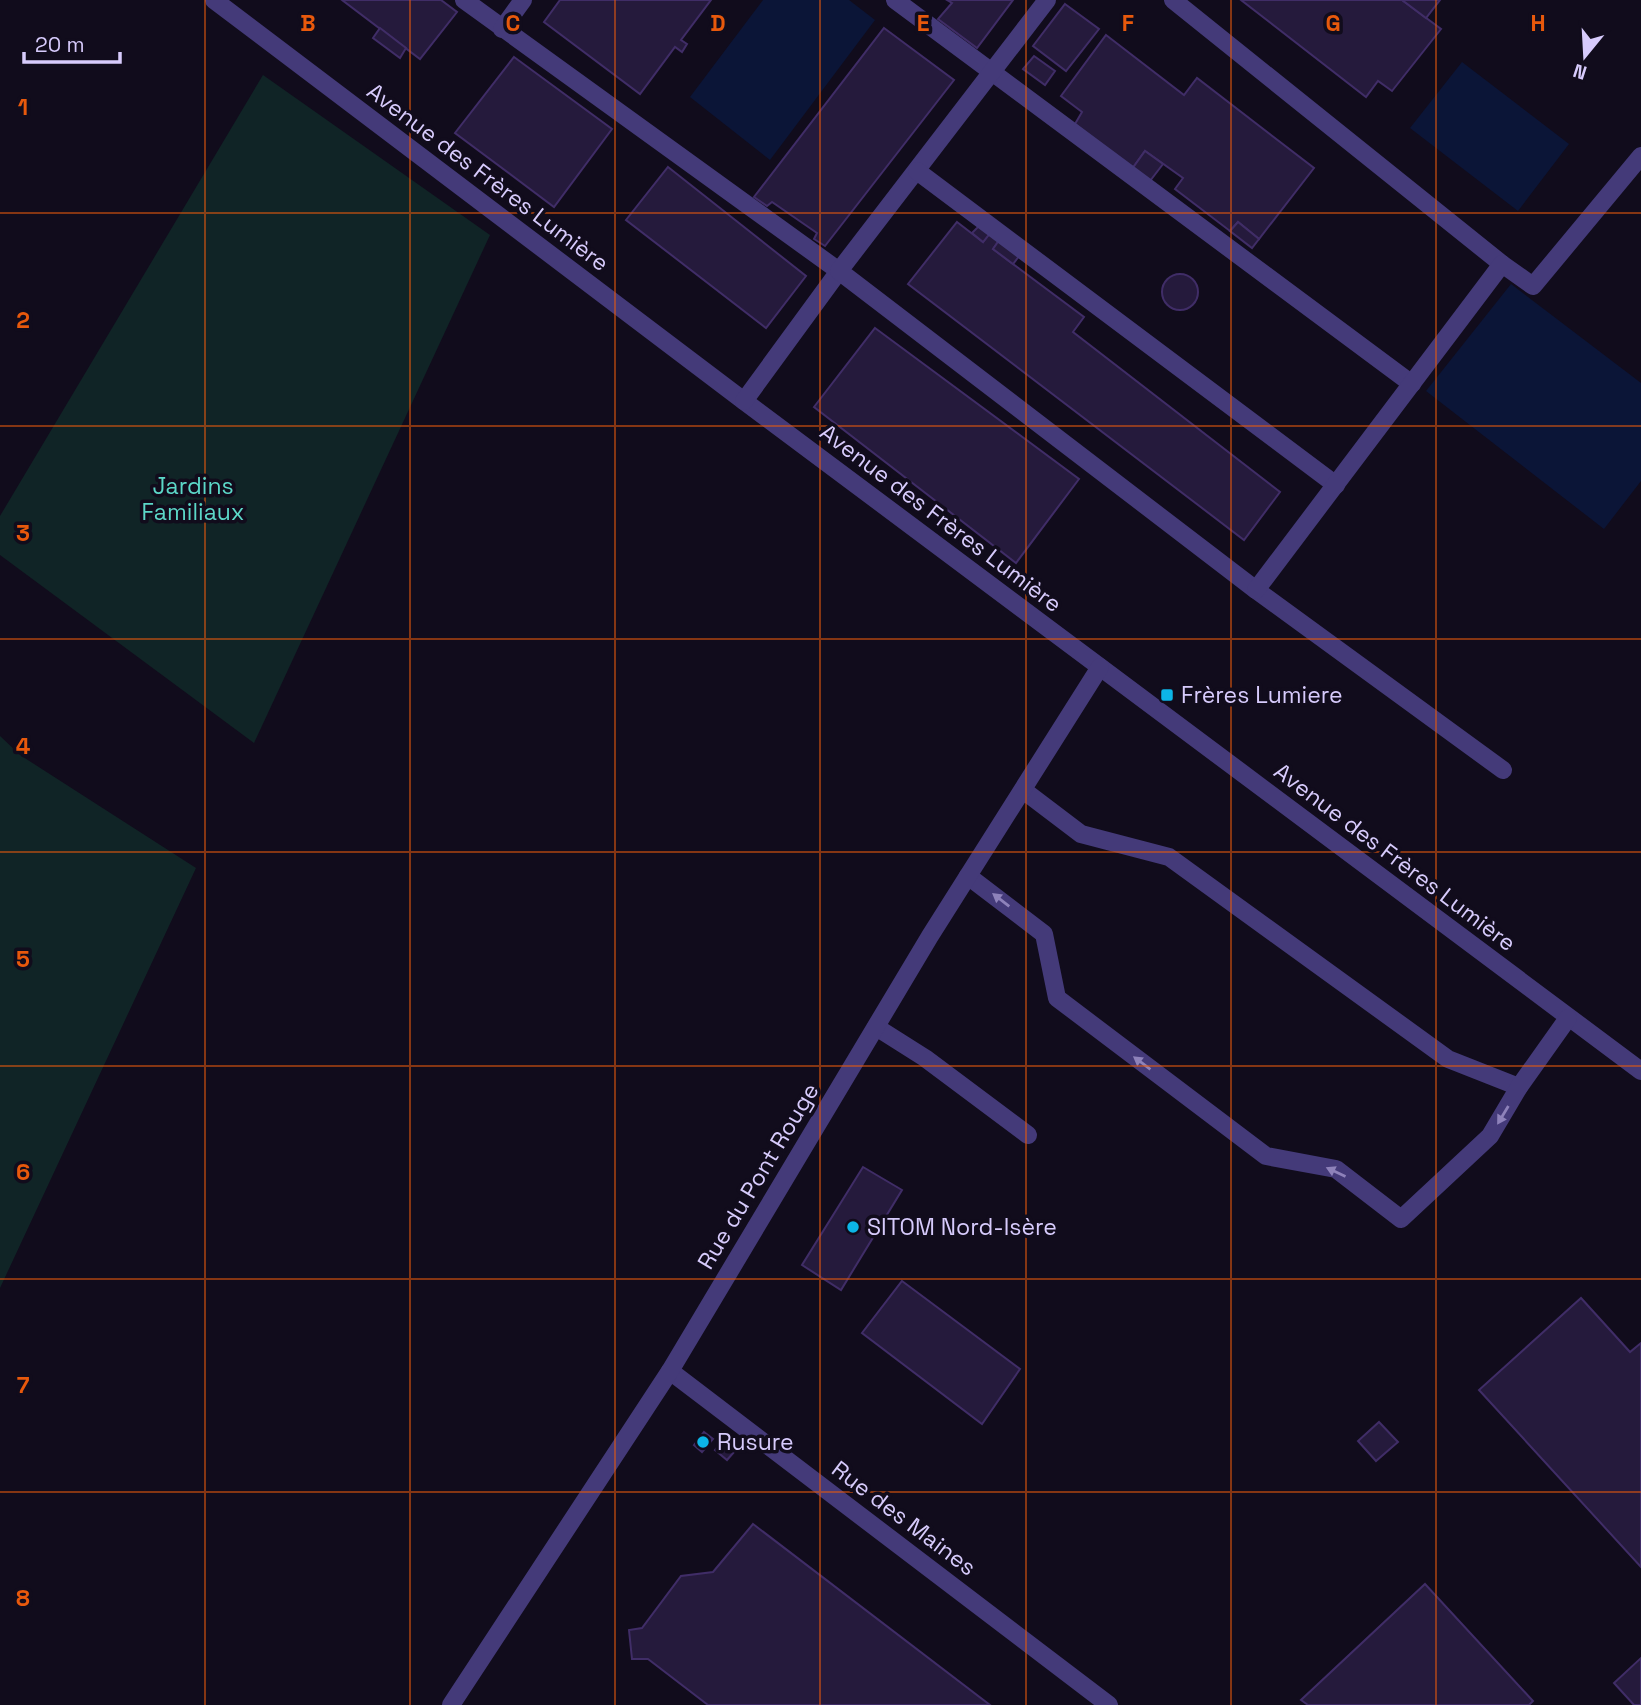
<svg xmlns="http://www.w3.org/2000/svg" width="1641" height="1705" font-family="'Space Grotesk',sans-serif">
<rect width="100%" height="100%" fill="#110c1c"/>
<!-- green -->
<g fill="#102426">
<path d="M 263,75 L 490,235 L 254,743 L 0,555 L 0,516 Z"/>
<path d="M 0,736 L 20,755 L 196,868 L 0,1288 Z"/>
</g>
<!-- water -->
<g fill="#0b1537">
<path d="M 763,0 L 849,0 L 875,20 L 770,160 L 690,97 Z"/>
<path d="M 1462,62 L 1569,144 L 1518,211 L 1410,128 Z"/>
<path d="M 1511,284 L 1641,383 L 1641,481 L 1604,529 L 1426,391 Z"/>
</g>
<!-- building -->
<g fill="#251a3c" stroke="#402d67" stroke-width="2">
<path d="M 342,0 L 441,0 L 457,12 L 420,59 Z"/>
<path d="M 560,0 L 711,0 L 681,40 L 687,44 L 682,52 L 675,47 L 640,94 L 544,22 Z"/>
<path d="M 947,0 L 1013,0 L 977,48 L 938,19 L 952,3 Z"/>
<path d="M 1241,0 L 1402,0 L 1441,29 L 1392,91 L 1378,81 L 1366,97 Z"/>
<path d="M 1402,0 L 1440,0 L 1426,18 Z"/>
<path d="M 1065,4 L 1099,29 L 1066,71 L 1033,46 Z"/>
<path d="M 380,28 L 406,48 L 400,58 L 373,38 Z"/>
<path d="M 884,28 L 954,80 L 825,246 L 814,239 L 817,233 L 772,202 L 767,206 L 754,197 Z"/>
<path d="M 1106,35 L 1184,95 L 1197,78 L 1314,168 L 1259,239 L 1238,222 L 1230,231 L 1175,189 L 1183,178 L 1145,151 L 1132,169 L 1075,124 L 1082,112 L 1061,96 Z"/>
<path d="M 1034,56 L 1055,71 L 1045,85 L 1023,69 Z"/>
<path d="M 514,57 L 612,129 L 554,207 L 455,133 Z"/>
<path d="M 1145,151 L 1163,164 L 1150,181 L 1132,169 Z"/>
<path d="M 668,167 L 806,276 L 766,328 L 626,220 Z"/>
<path d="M 957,222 L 983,242 L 991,232 L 1000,239 L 993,249 L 1084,317 L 1073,332 L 1280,492 L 1244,540 L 908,284 Z"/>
<path d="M 1238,222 L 1259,239 L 1252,248 L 1230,231 Z"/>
<path d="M 981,224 L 991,232 L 983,242 L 972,233 Z"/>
<path d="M 1000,239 L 1020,255 L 1013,264 L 993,249 Z"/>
<circle cx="1180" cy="292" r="18"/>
<path d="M 875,328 L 1079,479 L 1016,563 L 814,407 Z"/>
<path d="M 863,1167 L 902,1190 L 841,1290 L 802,1265 Z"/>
<path d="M 902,1281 L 1020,1369 L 982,1424 L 862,1333 Z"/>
<path d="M 1581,1298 L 1630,1352 L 1641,1343 L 1641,1567 L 1479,1390 Z"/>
<path d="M 1379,1422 L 1398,1442 L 1376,1461 L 1358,1441 Z"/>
<path d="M 704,1432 L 713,1439 L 702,1452 L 694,1445 Z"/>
<path d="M 722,1441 L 734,1452 L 727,1460 L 715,1450 Z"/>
<path d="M 753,1524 L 990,1705 L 708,1705 L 648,1659 L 632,1659 L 629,1630 L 642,1628 L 681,1576 L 713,1572 Z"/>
<path d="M 1425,1584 L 1533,1701 L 1529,1705 L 1308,1705 L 1301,1700 Z"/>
<path d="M 1641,1658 L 1641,1705 L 1634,1705 L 1614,1683 Z"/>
</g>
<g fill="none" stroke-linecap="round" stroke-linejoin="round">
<!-- minor -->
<g stroke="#443a79" stroke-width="18">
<path d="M 214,0 L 744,401 L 1641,1071"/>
<path d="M 464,0 L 839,271 L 744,401"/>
<path d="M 895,0 L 1412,384"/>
<path d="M 1047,0 L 839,271 L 1256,590 L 1503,770"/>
<path d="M 1173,0 L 1502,264"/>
<path d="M 502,29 L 523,0"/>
<path d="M 917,171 L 1336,485"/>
<path d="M 1256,590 L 1502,264 L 1533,286 L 1641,156"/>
<path d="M 1023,790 L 1081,834 L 1169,857 L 1448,1059 L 1519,1087"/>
<path d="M 968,876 L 1044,934 L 1057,998 L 1266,1156 L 1336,1169 L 1401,1219 L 1490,1136 L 1519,1087 L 1568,1018"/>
<path d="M 876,1027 L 925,1058 L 1028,1135"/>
<path d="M 670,1371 L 1109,1705"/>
<path d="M 451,1705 L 670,1371 L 930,936 L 1100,667"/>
</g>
</g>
<!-- one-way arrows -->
<defs><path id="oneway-solid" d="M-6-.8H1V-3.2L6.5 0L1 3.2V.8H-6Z" transform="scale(1.75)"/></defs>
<g fill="#8e82ba">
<use href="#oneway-solid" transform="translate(1001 900) rotate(-142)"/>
<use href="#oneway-solid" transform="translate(1142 1063) rotate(-143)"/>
<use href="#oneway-solid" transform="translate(1503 1115) rotate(121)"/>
<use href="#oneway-solid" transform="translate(1336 1172) rotate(-155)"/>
</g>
<!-- grid -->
<path fill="none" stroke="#e8590c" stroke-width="2" stroke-opacity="0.55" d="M 205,0 L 205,1705M 410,0 L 410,1705M 615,0 L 615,1705M 820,0 L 820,1705M 1026,0 L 1026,1705M 1231,0 L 1231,1705M 1436,0 L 1436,1705M 0,213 L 1641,213M 0,426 L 1641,426M 0,639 L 1641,639M 0,852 L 1641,852M 0,1066 L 1641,1066M 0,1279 L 1641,1279M 0,1492 L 1641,1492"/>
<!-- markers -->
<g fill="#0cb5e7" stroke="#110c1c" stroke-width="2.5">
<rect x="1160" y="688" width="14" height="14" rx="3.5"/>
<circle cx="853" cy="1227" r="7"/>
<circle cx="703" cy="1442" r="7"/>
</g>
<g text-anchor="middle" stroke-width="7" stroke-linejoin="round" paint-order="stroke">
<!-- street labels -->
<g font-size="23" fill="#d7cbfc" stroke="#110c1c">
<text transform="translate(488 177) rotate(37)" y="8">Avenue des Frères Lumière</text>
<text transform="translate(941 518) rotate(37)" y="8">Avenue des Frères Lumière</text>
<text transform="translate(1395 857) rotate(37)" y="8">Avenue des Frères Lumière</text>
<text transform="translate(758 1176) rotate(-59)" y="8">Rue du Pont Rouge</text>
<text transform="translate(904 1518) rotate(37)" y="8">Rue des Maines</text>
</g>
<!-- park labels -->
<g font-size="23" fill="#5cd7c8" stroke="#110c1c">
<text x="193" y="494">Jardins<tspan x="193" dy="26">Familiaux</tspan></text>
</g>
<!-- poi labels -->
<g font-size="23" fill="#d7cbfc" stroke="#110c1c" text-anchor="start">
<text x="1181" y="703">Frères Lumiere</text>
<text x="867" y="1235">SITOM Nord-Isère</text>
<text x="717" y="1450">Rusure</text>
</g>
</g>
<g font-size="23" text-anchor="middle" font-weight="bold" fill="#e8590c" stroke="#110c1c" stroke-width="7" stroke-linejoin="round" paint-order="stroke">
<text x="308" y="31">B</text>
<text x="513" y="31">C</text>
<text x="718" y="31">D</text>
<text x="923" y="31">E</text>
<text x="1128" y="31">F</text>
<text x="1333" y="31">G</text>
<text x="1538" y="31">H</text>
<text x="23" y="115">1</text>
<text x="23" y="328">2</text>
<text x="23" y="541">3</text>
<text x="23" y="754">4</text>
<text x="23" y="967">5</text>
<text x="23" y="1180">6</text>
<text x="23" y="1393">7</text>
<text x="23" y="1606">8</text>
</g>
<!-- north arrow -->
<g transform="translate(1585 56) rotate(198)" stroke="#110c1c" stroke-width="5" paint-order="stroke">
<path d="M0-5L12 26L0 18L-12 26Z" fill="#d7cbfc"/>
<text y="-10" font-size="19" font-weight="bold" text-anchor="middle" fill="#d7cbfc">N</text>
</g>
<!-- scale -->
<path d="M24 52v10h96v-10" fill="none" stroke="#d7cbfc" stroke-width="3.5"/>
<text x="35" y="52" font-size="21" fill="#d7cbfc" stroke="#110c1c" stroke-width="5" paint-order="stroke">20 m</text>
</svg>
